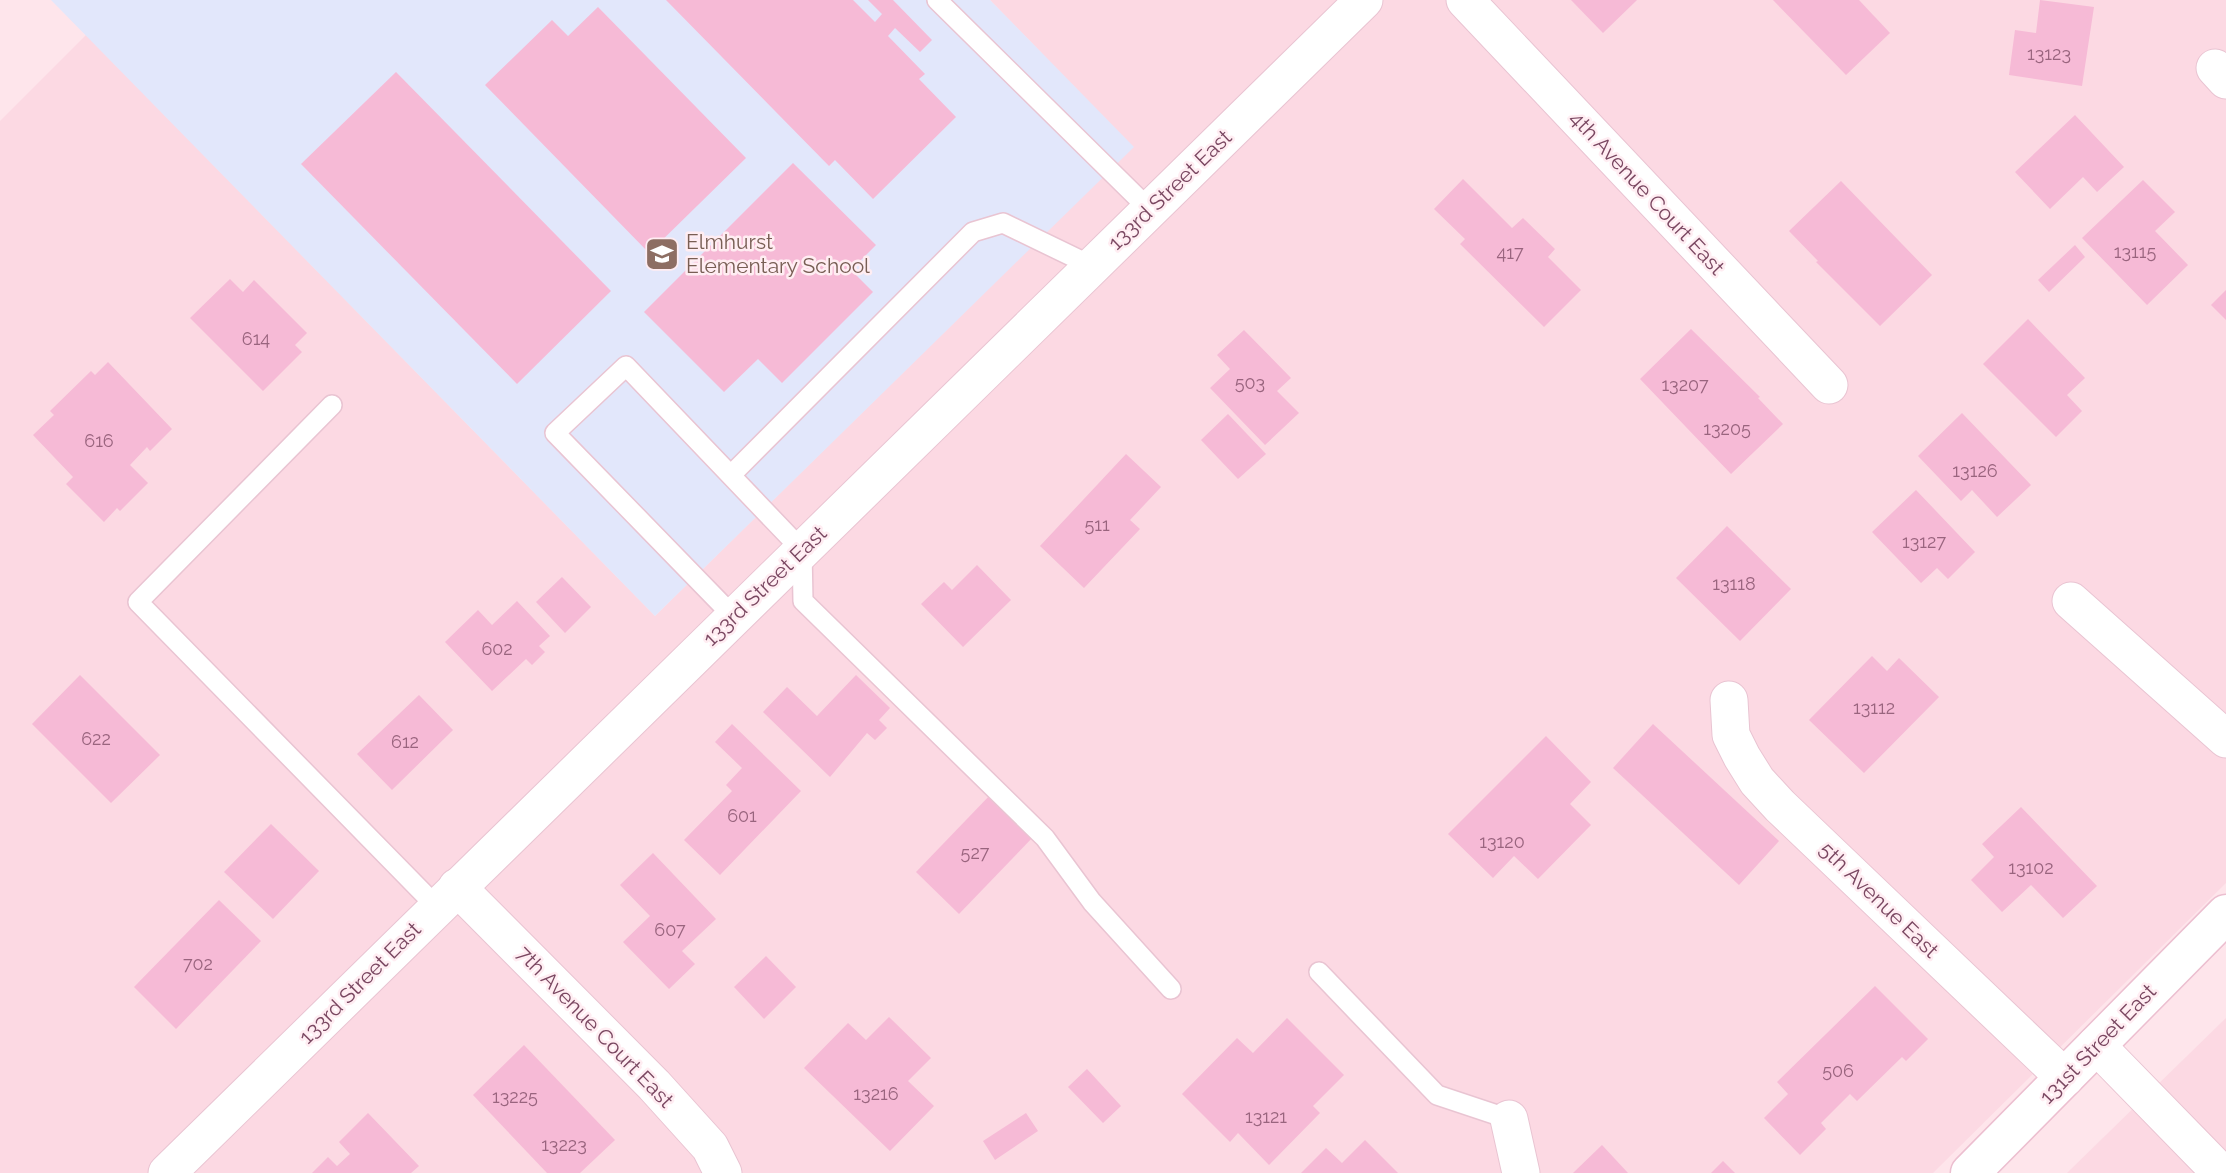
<svg xmlns="http://www.w3.org/2000/svg" width="2226" height="1173" font-family="Raleway,sans-serif">
<rect width="100%" height="100%" fill="#fee5eb"/>
<!-- residential -->
<g fill="#fcd9e3">
<path d="M 990,0 L 2226,0 L 2226,883 L 1933,1173 L 0,1173 L 0,121 L 86,35 L 655,616 L 1133,147 Z"/>
<path d="M 2226,1018 L 2226,1173 L 2067,1173 Z"/>
</g>
<!-- education -->
<path fill="#e2e7fb" d="M 51,0 L 990,0 L 1134,147 L 655,616 Z"/>
<!-- building -->
<g fill="#f6bad6">
<path d="M 666,0 L 853,0 L 875,22 L 882,14 L 868,0 L 893,0 L 932,40 L 920,52 L 895,28 L 888,36 L 925,74 L 919,79 L 956,117 L 873,199 L 835,160 L 829,166 Z"/>
<path d="M 1571,0 L 1637,0 L 1603,33 Z"/>
<path d="M 1773,0 L 1859,0 L 1890,33 L 1846,75 Z"/>
<path d="M 2040,0 L 2094,7 L 2082,86 L 2009,75 L 2015,30 L 2036,33 Z"/>
<path d="M 598,7 L 746,158 L 649,253 L 485,85 L 552,20 L 568,36 Z"/>
<path d="M 396,72 L 611,291 L 517,384 L 301,164 Z"/>
<path d="M 2075,115 L 2124,167 L 2097,192 L 2083,177 L 2050,209 L 2015,172 Z"/>
<path d="M 793,163 L 876,245 L 851,270 L 873,292 L 782,383 L 758,359 L 724,392 L 644,312 Z"/>
<path d="M 1463,179 L 1512,228 L 1523,218 L 1555,249 L 1548,257 L 1581,290 L 1544,327 L 1460,244 L 1465,239 L 1434,209 Z"/>
<path d="M 2143,180 L 2175,212 L 2155,231 L 2188,265 L 2147,305 L 2082,238 Z"/>
<path d="M 1841,181 L 1932,275 L 1880,326 L 1816,262 L 1818,261 L 1789,231 Z"/>
<path d="M 2075,245 L 2085,257 L 2049,292 L 2038,280 Z"/>
<path d="M 230,279 L 243,292 L 254,280 L 307,333 L 295,345 L 302,352 L 263,391 L 190,318 Z"/>
<path d="M 2226,290 L 2226,320 L 2211,305 Z"/>
<path d="M 2028,319 L 2085,378 L 2067,395 L 2082,411 L 2056,437 L 1983,364 Z"/>
<path d="M 1691,329 L 1760,397 L 1758,398 L 1783,424 L 1731,474 L 1640,379 Z"/>
<path d="M 1244,330 L 1291,378 L 1277,391 L 1299,413 L 1265,445 L 1210,388 L 1230,369 L 1217,355 Z"/>
<path d="M 108,362 L 172,429 L 150,451 L 147,447 L 130,465 L 148,483 L 120,511 L 117,508 L 104,522 L 66,484 L 73,477 L 33,435 L 54,415 L 50,411 L 91,371 L 95,375 Z"/>
<path d="M 1962,413 L 2031,485 L 1997,517 L 1972,490 L 1961,501 L 1918,456 Z"/>
<path d="M 1228,414 L 1266,454 L 1238,479 L 1201,440 Z"/>
<path d="M 1126,454 L 1161,487 L 1130,520 L 1140,529 L 1084,588 L 1040,546 Z"/>
<path d="M 1916,490 L 1975,552 L 1948,579 L 1937,568 L 1921,583 L 1872,532 Z"/>
<path d="M 1727,526 L 1791,589 L 1740,641 L 1676,578 Z"/>
<path d="M 977,565 L 1011,600 L 963,647 L 921,604 L 944,582 L 952,590 Z"/>
<path d="M 562,577 L 591,607 L 565,633 L 536,602 Z"/>
<path d="M 517,601 L 550,636 L 539,646 L 545,652 L 532,665 L 526,659 L 492,691 L 445,642 L 478,610 L 492,625 Z"/>
<path d="M 1872,656 L 1887,671 L 1899,658 L 1939,697 L 1864,773 L 1809,720 Z"/>
<path d="M 80,675 L 160,755 L 111,803 L 32,724 Z"/>
<path d="M 856,675 L 890,708 L 879,720 L 887,728 L 875,740 L 867,733 L 830,777 L 763,712 L 787,687 L 817,716 Z"/>
<path d="M 419,695 L 453,730 L 392,790 L 357,754 Z"/>
<path d="M 732,724 L 801,791 L 720,875 L 684,840 L 732,791 L 726,785 L 742,768 L 715,742 Z"/>
<path d="M 1653,724 L 1779,841 L 1739,885 L 1613,768 Z"/>
<path d="M 1546,736 L 1591,782 L 1570,804 L 1591,825 L 1538,879 L 1514,856 L 1493,878 L 1448,834 Z"/>
<path d="M 992,793 L 1035,835 L 959,914 L 916,872 Z"/>
<path d="M 2021,807 L 2097,886 L 2063,918 L 2031,885 L 2002,912 L 1971,880 L 1994,857 L 1982,844 Z"/>
<path d="M 271,824 L 319,871 L 273,919 L 224,872 Z"/>
<path d="M 653,853 L 716,919 L 682,951 L 695,964 L 669,989 L 623,942 L 650,916 L 620,885 Z"/>
<path d="M 219,900 L 261,941 L 176,1029 L 134,987 Z"/>
<path d="M 766,956 L 796,987 L 764,1019 L 734,987 Z"/>
<path d="M 1875,986 L 1928,1039 L 1906,1061 L 1902,1057 L 1857,1101 L 1850,1094 L 1821,1123 L 1826,1129 L 1800,1155 L 1764,1118 L 1788,1094 L 1777,1082 Z"/>
<path d="M 889,1017 L 931,1058 L 908,1081 L 934,1106 L 890,1151 L 804,1068 L 848,1023 L 866,1040 Z"/>
<path d="M 1287,1018 L 1344,1075 L 1313,1106 L 1320,1113 L 1269,1165 L 1238,1133 L 1230,1142 L 1182,1094 L 1237,1038 L 1253,1053 Z"/>
<path d="M 524,1045 L 615,1140 L 580,1173 L 547,1173 L 473,1095 Z"/>
<path d="M 1087,1069 L 1121,1106 L 1103,1123 L 1068,1087 Z"/>
<path d="M 368,1113 L 419,1166 L 411,1173 L 312,1173 L 328,1157 L 337,1166 L 350,1154 L 339,1142 Z"/>
<path d="M 1026,1113 L 1038,1131 L 995,1160 L 983,1141 Z"/>
<path d="M 1365,1140 L 1398,1173 L 1301,1173 L 1326,1148 L 1342,1163 Z"/>
<path d="M 1602,1145 L 1628,1173 L 1573,1173 Z"/>
<path d="M 1723,1161 L 1735,1173 L 1711,1173 Z"/>
</g>
<g fill="none" stroke-linecap="round" stroke-linejoin="round">
<!-- lane casing -->
<g stroke="#e9c4d2" stroke-width="22">
<g id="lane">
<path d="M 937,0 L 1150,210"/>
<path d="M 332,405 L 138,602 L 437,907"/>
<path d="M 731,475 L 973,232 L 1003,223 L 1092,266"/>
<path d="M 734,617 L 555,433 L 626,366 L 802,550 L 803,601 L 1045,838 L 1092,902 L 1171,989"/>
<path d="M 1319,972 L 1437,1095 L 1509,1119"/>
</g>
</g>
<!-- street casing -->
<g stroke="#e9c4d2" stroke-width="39">
<g id="street">
<path d="M 1465,0 L 1829,385"/>
<path d="M 2215,68 L 2226,80"/>
<path d="M 2071,601 L 2226,739"/>
<path d="M 1729,700 L 1731,735 L 1742,757 L 1757,781 L 1780,806 L 2065,1078"/>
<path d="M 457,887 L 654,1085 L 710,1147 L 723,1173"/>
<path d="M 2096,1045 L 2221,1173"/>
<path d="M 1509,1119 L 1521,1173"/>
<path d="M 167,1173 L 1364,0"/>
</g>
</g>
<!-- secondary casing -->
<g stroke="#ecbfd0" stroke-width="41">
<path id="secondary" d="M 1970,1173 L 2226,914"/>
</g>
<!-- lane -->
<use href="#lane" stroke="#fff" stroke-width="19"/>
<!-- street -->
<use href="#street" stroke="#fff" stroke-width="37"/>
<!-- secondary -->
<use href="#secondary" stroke="#fff" stroke-width="38"/>
</g>
<!-- icons -->
<defs>
<g id="school-square" transform="scale(1.75)"><rect x="-9" y="-9" width="18" height="18" rx="4" fill="#8d6e63" stroke="#ffedf2"/><path d="M0-5L7-2L0 1L-7-2ZM-4 1L0 2.5L4 1V4Q0 6-4 4Z" fill="#fff"/></g>
</defs>
<g fill-rule="evenodd">
<use href="#school-square" x="662" y="254"/>
</g>
<g text-anchor="middle" stroke-width="5" stroke-linejoin="round" paint-order="stroke">
<!-- number labels -->
<g font-size="18" fill="#99647e">
<text x="2049" y="60">13123</text>
<text x="2135" y="258">13115</text>
<text x="1510" y="259">417</text>
<text x="256" y="345">614</text>
<text x="1250" y="389">503</text>
<text x="1685" y="391">13207</text>
<text x="1727" y="435">13205</text>
<text x="99" y="447">616</text>
<text x="1975" y="477">13126</text>
<text x="1097" y="531">511</text>
<text x="1924" y="548">13127</text>
<text x="1734" y="590">13118</text>
<text x="497" y="655">602</text>
<text x="1874" y="714">13112</text>
<text x="96" y="745">622</text>
<text x="405" y="748">612</text>
<text x="742" y="822">601</text>
<text x="1502" y="848">13120</text>
<text x="975" y="859">527</text>
<text x="2031" y="874">13102</text>
<text x="670" y="936">607</text>
<text x="198" y="970">702</text>
<text x="1838" y="1077">506</text>
<text x="876" y="1100">13216</text>
<text x="515" y="1103">13225</text>
<text x="1266" y="1123">13121</text>
<text x="564" y="1151">13223</text>
</g>
<!-- street labels -->
<g font-size="21" fill="#7a4761" stroke="#ffedf2">
<text transform="translate(1170 190) rotate(-44)" y="7">133rd Street East</text>
<text transform="translate(1647 193) rotate(47)" y="7">4th Avenue Court East</text>
<text transform="translate(765 586) rotate(-44)" y="7">133rd Street East</text>
<text transform="translate(1879 900) rotate(44)" y="7">5th Avenue East</text>
<text transform="translate(360 983) rotate(-45)" y="7">133rd Street East</text>
<text transform="translate(595 1027) rotate(46)" y="7">7th Avenue Court East</text>
<text transform="translate(2098 1044) rotate(-46)" y="7">131st Street East</text>
</g>
<!-- education labels -->
<g font-size="21" fill="#785e54" stroke="#ffedf2" text-anchor="start">
<text x="686" y="249">Elmhurst<tspan x="686" dy="24">Elementary School</tspan></text>
</g>
</g>
</svg>
